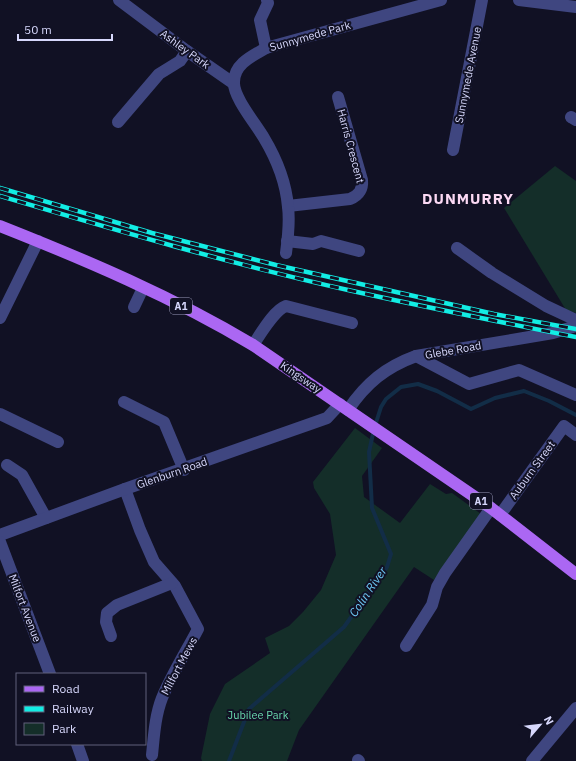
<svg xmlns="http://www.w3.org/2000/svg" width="576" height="761" font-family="'IBM Plex Sans',sans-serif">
<rect width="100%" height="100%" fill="#111124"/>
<!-- green -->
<g fill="#142e29">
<path d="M 555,166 L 576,181 L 576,313 L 566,310 L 504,208 Z"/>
<path d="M 355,428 L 382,448 L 362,476 L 364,497 L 400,523 L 430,484 L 446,494 L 452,493 L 481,514 L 434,580 L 414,567 L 299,730 L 287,761 L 202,761 L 201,758 L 210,714 L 225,684 L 270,653 L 265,638 L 289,626 L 303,612 L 321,590 L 336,555 L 330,514 L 314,488 L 313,482 Z"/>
</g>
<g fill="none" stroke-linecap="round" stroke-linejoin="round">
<!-- stream -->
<path stroke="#122d47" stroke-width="4" d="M 229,761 L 249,709 L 344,627 L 387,567 L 391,554 L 372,508 L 369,452 L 374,429 L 381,407 L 386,399 L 401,387 L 418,384 L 437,391 L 471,409 L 495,398 L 524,391 L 549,401 L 576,415"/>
<!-- minor -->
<g stroke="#3f4680" stroke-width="12">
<path d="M 119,0 L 187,51 L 233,83"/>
<path d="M 519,0 L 576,7"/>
<path d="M 266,48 L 260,20 L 268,3 L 267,0"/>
<path d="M 571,117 L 576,120"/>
<path d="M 118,122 L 159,74 L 180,61 L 187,51"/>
<path d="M 453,150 L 482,0"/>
<path d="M 288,206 L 350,199 C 359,195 363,190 362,180 L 338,97"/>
<path d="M 287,241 L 313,244 L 321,241 L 359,251"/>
<path d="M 457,248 L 492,273 L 546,306 L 576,320"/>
<path d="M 286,253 C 288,238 290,222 288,207 C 286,183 276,158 264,138 C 256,124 233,97 234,82 C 234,64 252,56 266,48 L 441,0"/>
<path d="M 134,307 L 143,288"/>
<path d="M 0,318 L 38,241"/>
<path d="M 253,345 C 260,335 274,310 286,306 L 352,323"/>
<path d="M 416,356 L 469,384 L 519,370 L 576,395"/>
<path d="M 124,402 L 164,422 L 184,470"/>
<path d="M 348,410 C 366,383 386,367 416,356 L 553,333 L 576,326"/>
<path d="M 0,414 L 58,442"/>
<path d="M 7,465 L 22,475 L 46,518"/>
<path d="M 125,489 L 140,530 L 154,562 L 175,586 L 198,629 C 186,652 172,674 162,698 C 155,716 154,736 152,755"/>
<path d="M 500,515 L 564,426 L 576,435"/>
<path d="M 0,535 L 125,489 L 310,424 L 327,418 L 340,404"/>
<path d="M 0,542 L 50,674"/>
<path d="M 111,636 L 106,622 L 107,613 L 117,605 L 172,583"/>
<path d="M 406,646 L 432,605 L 437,587 L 445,573 L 491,508"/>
<path d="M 77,744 L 83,761"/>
<path d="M 358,760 L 359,761"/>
<path d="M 532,761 L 576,708"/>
</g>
<!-- major -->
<path stroke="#ab67f3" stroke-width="12" d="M 0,226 C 86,260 173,297 253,345 L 491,508 L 576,574"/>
<!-- rail casing -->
<g stroke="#12ede4" stroke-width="4.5">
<g id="rail">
<path d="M 0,188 L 152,233 L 276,265 L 494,314 L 576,329"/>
<path d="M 0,196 C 115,230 231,264 348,290 C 424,307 500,322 576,337"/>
</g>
</g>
<!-- rail -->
<use href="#rail" stroke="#111124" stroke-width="3" stroke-dasharray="9" stroke-linecap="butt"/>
</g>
<g text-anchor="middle" stroke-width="4" stroke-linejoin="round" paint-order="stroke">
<!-- shield labels -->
<g fill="#111124" stroke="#9c9cbb" stroke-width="1">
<rect x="170" y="298" width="22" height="16" rx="3"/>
<rect x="470" y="493" width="22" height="16" rx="3"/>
</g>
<g font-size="10" font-weight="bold" fill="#d7d8fc">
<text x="181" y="310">A1</text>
<text x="481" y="505">A1</text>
</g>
<!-- street labels -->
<g font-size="11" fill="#d7d8fc" stroke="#111124">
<text transform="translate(310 36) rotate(-16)" y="4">Sunnymede Park</text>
<text transform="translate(185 49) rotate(36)" y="4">Ashley Park</text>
<text transform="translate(468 75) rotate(-79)" y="4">Sunnymede Avenue</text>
<text transform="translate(351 146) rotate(75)" y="4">Harris Crescent</text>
<text transform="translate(453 350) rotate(-10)" y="4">Glebe Road</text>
<text transform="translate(301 377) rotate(34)" y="4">Kingsway</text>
<text transform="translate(532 470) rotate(-54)" y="4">Auburn Street</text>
<text transform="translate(172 473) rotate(-19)" y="4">Glenburn Road</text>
<text transform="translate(25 608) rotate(69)" y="4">Milfort Avenue</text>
<text transform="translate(179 666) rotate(-62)" y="4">Milfort Mews</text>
</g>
<!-- park labels -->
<g font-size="11" fill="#68d7ac" stroke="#111124">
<text x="258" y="719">Jubilee Park</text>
</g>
<!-- water labels -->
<g font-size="12" font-style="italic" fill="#6dc8f4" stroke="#111124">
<text transform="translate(368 592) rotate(-56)" y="4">Colin River</text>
</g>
<!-- district labels -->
<g font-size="15" font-weight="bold" letter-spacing="1" fill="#fcd9f4" stroke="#111124">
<text x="468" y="204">DUNMURRY</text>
</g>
</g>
<!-- legend -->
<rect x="16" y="673" width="130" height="72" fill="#111124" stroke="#60617a"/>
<rect x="24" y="686" width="20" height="6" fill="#ab67f3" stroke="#60617a"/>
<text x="52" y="693" font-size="12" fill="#d7d8fc">Road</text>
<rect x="24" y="706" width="20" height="6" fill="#12ede4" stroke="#60617a"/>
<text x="52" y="713" font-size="12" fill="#d7d8fc">Railway</text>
<rect x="24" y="723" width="20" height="12" fill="#142e29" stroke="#60617a"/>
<text x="52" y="733" font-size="12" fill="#d7d8fc">Park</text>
<!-- north arrow -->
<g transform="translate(540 725) rotate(62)" stroke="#111124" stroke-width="3" paint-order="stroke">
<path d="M0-3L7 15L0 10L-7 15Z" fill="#d7d8fc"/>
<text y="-6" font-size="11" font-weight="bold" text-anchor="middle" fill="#d7d8fc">N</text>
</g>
<!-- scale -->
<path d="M18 34v6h94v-6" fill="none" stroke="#d7d8fc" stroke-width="2"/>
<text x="24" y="34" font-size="12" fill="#d7d8fc" stroke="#111124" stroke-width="3" paint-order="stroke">50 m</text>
</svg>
